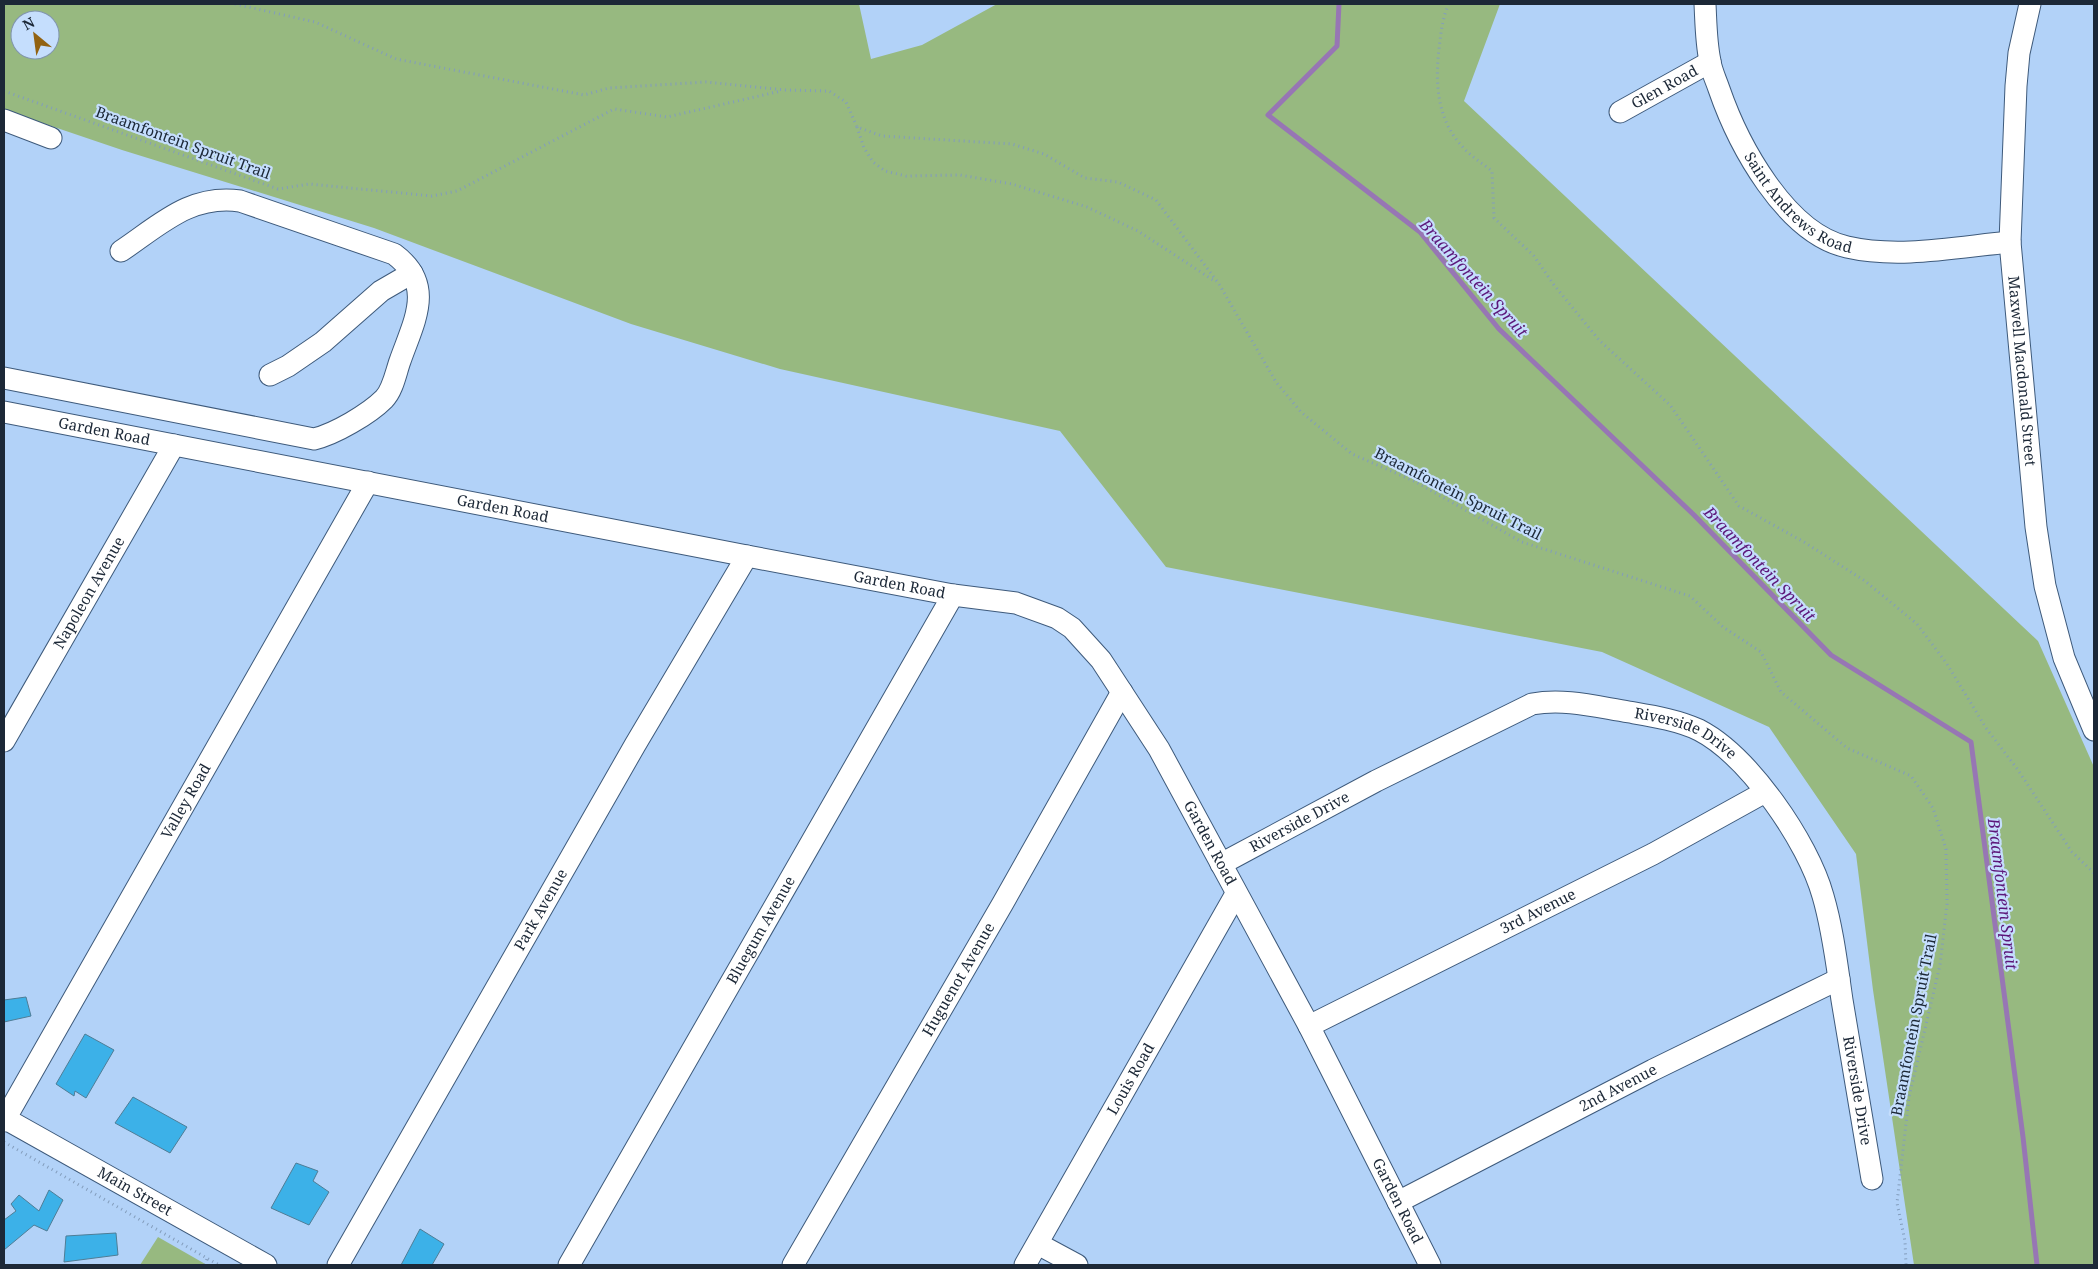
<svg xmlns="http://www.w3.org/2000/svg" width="2098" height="1269" font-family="'Noto Serif',serif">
<rect width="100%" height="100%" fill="#b2d2f8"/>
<!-- green -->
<g fill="#97b980" fill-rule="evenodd">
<path d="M 4,4 L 859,4 L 871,59 L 922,45 L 997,4 L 1500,4 L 1464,101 L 2038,641 L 2094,767 L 2094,1265 L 1914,1265 L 1873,990 L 1856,854 L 1769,727 L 1602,652 L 1166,567 L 1060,431 L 780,369 L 631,324 L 374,228 L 122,150 L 4,110 ZM 20,20 L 50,20 L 50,50 L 20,50 Z"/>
<path d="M 158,1237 L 207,1265 L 140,1265 Z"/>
</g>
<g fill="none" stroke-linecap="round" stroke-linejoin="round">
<!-- stream -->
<path stroke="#9776b4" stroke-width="5" d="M 1339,4 L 1337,46 L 1268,115 L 1420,232 L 1499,329 L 1694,515 L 1831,655 L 1971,742 L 2023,1137 L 2037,1265"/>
</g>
<!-- building -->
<g fill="#3cb1e8" stroke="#4f7d96">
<path d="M 26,997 L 31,1016 L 4,1022 L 4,1000 Z"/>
<path d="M 85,1034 L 114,1050 L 86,1098 L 75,1091 L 74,1096 L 56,1084 Z"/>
<path d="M 133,1097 L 187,1127 L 170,1153 L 115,1123 Z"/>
<path d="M 296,1163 L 318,1171 L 313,1181 L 329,1192 L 309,1225 L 271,1208 Z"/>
<path d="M 49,1190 L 63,1200 L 47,1231 L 34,1225 L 4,1250 L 4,1220 L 16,1211 L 11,1204 L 19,1195 L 39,1211 Z"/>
<path d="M 420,1229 L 444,1244 L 432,1265 L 401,1265 Z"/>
<path d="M 116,1233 L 118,1255 L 64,1262 L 66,1236 Z"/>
</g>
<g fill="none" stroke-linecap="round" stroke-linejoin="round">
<!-- minor casing -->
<g stroke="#3e5a7b" stroke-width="23">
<g id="minor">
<path id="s1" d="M 1705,4 C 1706,23 1706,42 1710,61 C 1711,70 1716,80 1719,89 C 1738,144 1785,233 1847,247 C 1899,259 1957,247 2010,242"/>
<path id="s2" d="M 2030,4 L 2019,53 L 2016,86 L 2010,242 L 2036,527 L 2045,586 L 2064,658 L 2094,730"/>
<path id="s3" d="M 1620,112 L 1710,62"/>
<path d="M 4,120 L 51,138"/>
<path d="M 270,375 L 288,366 L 323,342 L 381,291 L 412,273"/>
<path d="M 4,378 L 314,439 C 335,434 369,414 384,399 C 393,390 396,372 400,361 C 414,321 436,285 394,254 L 240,201 C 190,194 160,225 121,251"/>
<path id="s4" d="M 4,412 L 747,556 L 953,595 L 1016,603 L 1057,618 L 1072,628 L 1101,660 L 1159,749 L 1309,1026 L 1430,1265"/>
<path id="s5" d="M 4,741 L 174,445"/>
<path id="s6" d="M 1221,864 L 1376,781 L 1532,704 C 1565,698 1597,707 1629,712 C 1652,716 1678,720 1699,730 C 1749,756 1808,842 1823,896 C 1833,930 1837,966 1842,1000 C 1852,1060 1862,1119 1872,1179"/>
<path id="s7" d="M 1309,1026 L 1653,854 L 1765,792"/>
<path id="s8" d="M 4,1118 L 266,1265"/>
<path id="s9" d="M 4,1121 L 368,482"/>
<path id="s10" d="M 1398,1202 L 1653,1070 L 1839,979"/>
<path d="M 1038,1244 L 1077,1265"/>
<path id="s11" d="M 338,1265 L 635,745 L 747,556"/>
<path id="s12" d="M 569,1265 L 953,595"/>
<path id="s13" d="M 793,1265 L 1003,903 L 1122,692"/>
<path id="s14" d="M 1025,1265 L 1236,894"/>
</g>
</g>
<!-- path -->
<g stroke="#839dbc" stroke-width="3" stroke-dasharray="1 4" stroke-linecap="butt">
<path d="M 235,4 L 315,22 L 396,59 L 584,95 L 609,88 L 706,82 L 785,90 L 829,91 L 846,102 L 857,127 L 882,136 L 1012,144 L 1044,154 L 1085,178 L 1118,182 L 1156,200 L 1219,284 L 1276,382 L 1301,412 L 1352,454 L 1414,481 L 1522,542 L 1690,596 L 1723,627 L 1761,652 L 1781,692 L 1847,748 L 1911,776 L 1933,808 L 1946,849 L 1947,904 L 1940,965 L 1909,1097 L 1897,1203 L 1905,1241 L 1906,1265"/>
<path d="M 1449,4 C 1442,18 1441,33 1439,49 C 1435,82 1437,120 1462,146 C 1470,156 1482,163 1492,171 L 1494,218 L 1534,256 L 1554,285 L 1599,340 L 1670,405 L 1739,506 L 1804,542 L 1865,581 L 1917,624 L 1947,664 L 1986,728 L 2018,770 L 2072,852 L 2094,873"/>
<path d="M 4,91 L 278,189 L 309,184 L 432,196 L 457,191 L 614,109 L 667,117 L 781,91"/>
<path d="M 857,127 L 864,148 L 873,162 L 885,171 L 906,176 L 960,175 L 1012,184 L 1087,207 L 1138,231 L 1216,282"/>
<path d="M 4,1142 L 219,1265"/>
<path d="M 205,1265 L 208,1256"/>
</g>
<!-- minor -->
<use href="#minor" stroke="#fff" stroke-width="21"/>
</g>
<g text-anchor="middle" stroke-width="4.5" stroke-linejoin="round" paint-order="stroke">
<!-- street labels -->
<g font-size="15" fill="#1c2837" stroke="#c5defd">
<text dy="5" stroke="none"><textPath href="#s3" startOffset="51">Glen Road</textPath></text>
<text transform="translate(183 143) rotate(20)" y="5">Braamfontein Spruit Trail</text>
<text dy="5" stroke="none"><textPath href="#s1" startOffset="230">Saint Andrews Road</textPath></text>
<text dy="5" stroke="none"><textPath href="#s2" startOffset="369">Maxwell Macdonald Street</textPath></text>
<text dy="5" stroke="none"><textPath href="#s4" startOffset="102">Garden Road</textPath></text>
<text transform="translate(1458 494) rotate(27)" y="5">Braamfontein Spruit Trail</text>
<text dy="5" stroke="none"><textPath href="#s4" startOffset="508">Garden Road</textPath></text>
<text dy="5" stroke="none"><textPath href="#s4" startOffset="912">Garden Road</textPath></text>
<text dy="5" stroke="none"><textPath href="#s5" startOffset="171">Napoleon Avenue</textPath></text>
<text dy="5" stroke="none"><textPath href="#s6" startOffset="509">Riverside Drive</textPath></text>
<text dy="5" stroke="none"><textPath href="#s9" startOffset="368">Valley Road</textPath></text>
<text dy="5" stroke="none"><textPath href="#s6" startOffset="89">Riverside Drive</textPath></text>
<text dy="5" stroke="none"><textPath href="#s4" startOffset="1348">Garden Road</textPath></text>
<text dy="5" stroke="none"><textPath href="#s11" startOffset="409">Park Avenue</textPath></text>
<text dy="5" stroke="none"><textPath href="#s7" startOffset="256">3rd Avenue</textPath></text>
<text dy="5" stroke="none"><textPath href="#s12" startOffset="386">Bluegum Avenue</textPath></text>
<text dy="5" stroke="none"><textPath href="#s13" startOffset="330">Huguenot Avenue</textPath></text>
<text transform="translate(1914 1025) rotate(-79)" y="5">Braamfontein Spruit Trail</text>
<text dy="5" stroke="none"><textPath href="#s14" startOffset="214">Louis Road</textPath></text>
<text dy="5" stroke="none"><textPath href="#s10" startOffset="248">2nd Avenue</textPath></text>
<text dy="5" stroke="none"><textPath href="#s6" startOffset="929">Riverside Drive</textPath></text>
<text dy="5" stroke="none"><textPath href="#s8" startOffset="150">Main Street</textPath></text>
<text dy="5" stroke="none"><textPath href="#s4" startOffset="1752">Garden Road</textPath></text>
</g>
<!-- water labels -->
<g font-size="16" font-style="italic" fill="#5c177a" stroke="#c5defd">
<text transform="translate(1474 278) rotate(48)" y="6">Braamfontein Spruit</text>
<text transform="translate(1760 564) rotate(46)" y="6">Braamfontein Spruit</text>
<text transform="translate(2003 894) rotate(83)" y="6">Braamfontein Spruit</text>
</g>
</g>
<!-- border -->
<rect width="2098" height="1269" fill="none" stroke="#1c2837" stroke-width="10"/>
<!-- north arrow -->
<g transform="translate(35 35) rotate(331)"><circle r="24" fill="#c5defd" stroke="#8195ae"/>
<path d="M0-4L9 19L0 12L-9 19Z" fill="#926211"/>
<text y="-8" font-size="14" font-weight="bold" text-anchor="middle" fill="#1c2837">N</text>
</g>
</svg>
